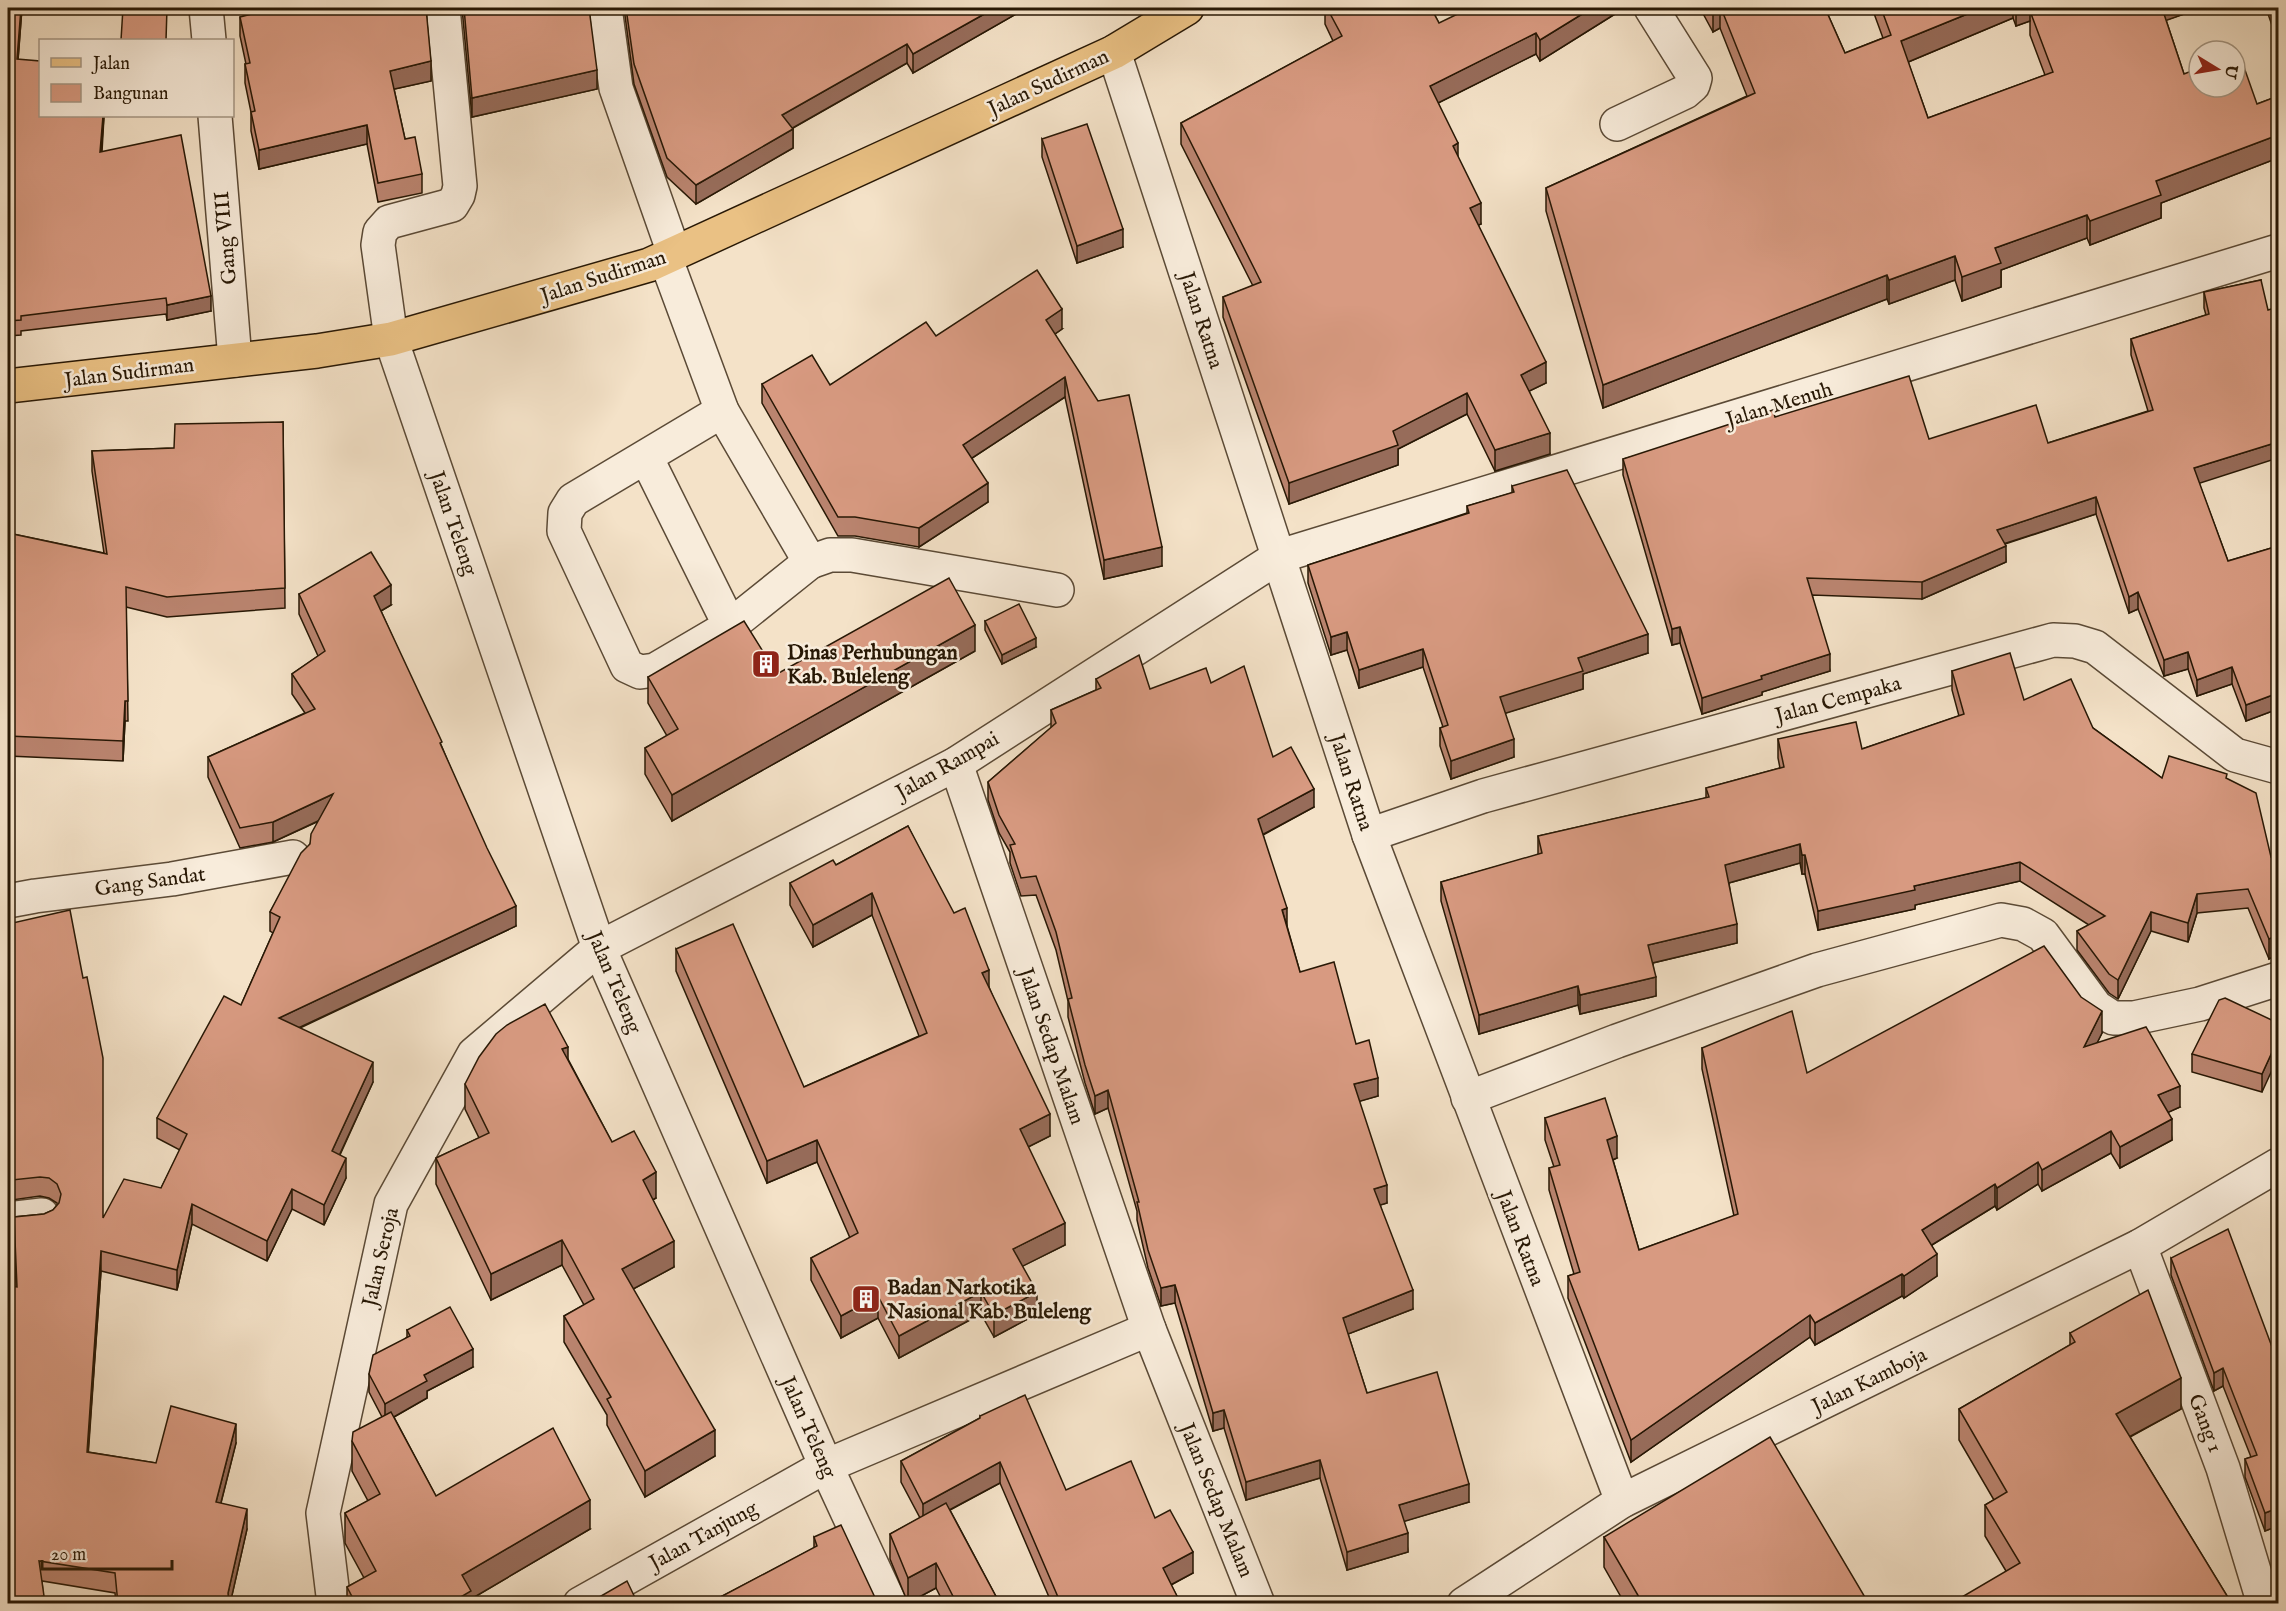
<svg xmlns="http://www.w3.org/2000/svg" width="2286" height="1611" font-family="'IM FELL English',serif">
<rect width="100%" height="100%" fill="#f4e2c8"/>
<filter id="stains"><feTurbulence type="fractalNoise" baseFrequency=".00333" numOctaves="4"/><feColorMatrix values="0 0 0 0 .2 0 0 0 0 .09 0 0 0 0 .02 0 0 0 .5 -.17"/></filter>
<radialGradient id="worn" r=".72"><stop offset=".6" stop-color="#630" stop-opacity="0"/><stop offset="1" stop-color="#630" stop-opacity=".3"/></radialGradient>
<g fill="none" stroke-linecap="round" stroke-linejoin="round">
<!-- minor casing -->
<g stroke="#5b4a36" stroke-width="36">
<g id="minor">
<path d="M 206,8 L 209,40"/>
<path d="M 443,8 L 460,186 L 458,195 L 452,205 L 389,222 L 380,232 L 378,245 L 391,339 L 599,948 L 826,1466 L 890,1604"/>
<path d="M 605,8 L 616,88 L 674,253"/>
<path d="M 1114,52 L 1369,835 L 1622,1501"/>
<path d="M 215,116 L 235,360"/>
<path d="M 1617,124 L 1685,92 L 1693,85 L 1695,78 L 1651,8"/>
<path d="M 665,257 L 722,411 L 810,562 L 830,555 L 852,555 L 1057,590"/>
<path d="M 646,457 L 730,626 L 655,670 L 640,672 L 627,666 L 564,531 L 565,513 L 573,500 L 722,411"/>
<path d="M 730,626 L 810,562"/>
<path d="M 956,764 L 1149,1329 L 1258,1604"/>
<path d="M 1369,835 L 1483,796 L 2053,640 L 2075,641 L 2095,647 L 2235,755 L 2278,767"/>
<path d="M 8,901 L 35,896 L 172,879 L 293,857"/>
<path d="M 1468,1098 L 1617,1041 L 1817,970 L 2001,920 L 2023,924 L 2043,935 L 2096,1007 L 2113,1018 L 2134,1018 L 2200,1004 L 2278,979"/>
<path d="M 8,1219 L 42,1215"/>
<path d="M 2140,1246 L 2223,1468 L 2264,1604"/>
<path d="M 334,1604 L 323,1513 L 391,1204 L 474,1054 L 599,948 L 956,764 L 1280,556 L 2278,251"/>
<path d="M 580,1604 L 826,1466 L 1149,1329"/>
<path d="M 1464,1604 L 1622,1501 L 2140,1246 L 2278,1165"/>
</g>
</g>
<!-- major casing -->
<g stroke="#281805" stroke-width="36">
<path id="major" d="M 8,386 L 317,351 L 391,339 L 649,265 L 1114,52 L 1187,8"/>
</g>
<!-- minor -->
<use href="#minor" stroke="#f8ecdb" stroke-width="33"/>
<!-- major -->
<use href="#major" stroke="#eac184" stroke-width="33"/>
</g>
<!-- wall -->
<g fill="#ba846f" stroke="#281805" stroke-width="1.5" fill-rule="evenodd">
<path d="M 8,8 L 22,8 L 18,59 L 40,116 L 104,116 L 102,152 L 211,311 L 167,320 L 166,314 L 21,331 L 21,335 L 8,336 Z"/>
<path d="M 246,8 L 426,8 L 431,81 L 394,89 L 405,139 L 422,174 L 422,193 L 378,202 L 367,144 L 259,169 L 251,131 L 251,112 L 245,83 L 245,64 L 246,64 L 240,36 L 240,17 L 248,15 Z"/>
<path d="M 462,8 L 589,8 L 597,89 L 472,117 Z"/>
<path d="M 624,8 L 1023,8 L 1023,10 L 913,73 L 907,63 L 793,128 L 793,148 L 696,204 L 667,177 L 634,84 Z"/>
<path d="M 1325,8 L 1431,8 L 1439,23 L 1615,8 L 1615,14 L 1540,61 L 1536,54 L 1438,103 L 1458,158 L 1481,224 L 1478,225 L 1546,383 L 1529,391 L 1550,454 L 1495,471 L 1467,414 L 1398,449 L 1398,465 L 1289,504 L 1223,317 L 1223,297 L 1253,286 L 1181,144 L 1181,123 L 1333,41 L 1325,24 Z"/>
<path d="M 1700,8 L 1825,8 L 1845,53 L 1883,38 L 1872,8 L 2201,8 L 2166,20 L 2184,74 L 2257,104 L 2278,96 L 2278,158 L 2161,203 L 2161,218 L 2090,245 L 2087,238 L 2001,270 L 2001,287 L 1962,301 L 1955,280 L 1889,304 L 1887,299 L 1603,408 L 1546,211 L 1546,188 L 1747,96 L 1720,28 L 1713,32 ZM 2013,18 L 2016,26 L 2030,21 L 2030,35 L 2045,75 L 1928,118 L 1908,62 Z"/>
<path d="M 2266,8 L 2278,8 L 2278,43 Z"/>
<path d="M 1042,139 L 1123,247 L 1077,263 L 1042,157 Z"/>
<path d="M 2261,280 L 2199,483 L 2228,561 L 2278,546 L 2278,709 L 2246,721 L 2232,684 L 2197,696 L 2188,669 L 2164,676 L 2138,609 L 2129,613 L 2096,514 L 2005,544 L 2006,562 L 1922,599 L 1812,595 L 1830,671 L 1762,692 L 1762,695 L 1702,714 L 1680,643 L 1672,645 L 1623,475 L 1623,459 L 1775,417 L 1929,439 L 2048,443 L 2148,411 L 2131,355 L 2131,339 L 2206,315 L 2204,308 L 2204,292 Z"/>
<path d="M 1062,329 L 1055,334 L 1162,566 L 1104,579 L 1065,397 L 972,458 L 988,502 L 919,547 L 855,536 L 838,536 L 762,403 L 762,384 L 830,385 L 936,336 Z"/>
<path d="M 283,422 L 285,608 L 167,617 L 126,607 L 128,721 L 125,721 L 123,761 L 8,756 L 8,533 L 104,553 L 92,471 L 92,451 L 174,448 Z"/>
<path d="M 1512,486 L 1648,653 L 1583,674 L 1583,689 L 1505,713 L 1514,757 L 1451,779 L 1440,746 L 1440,728 L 1443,727 L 1423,667 L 1359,688 L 1347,650 L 1331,655 L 1308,583 L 1308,565 L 1467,513 L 1467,506 L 1512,493 Z"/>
<path d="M 299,594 L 391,605 L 381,611 L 442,747 L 516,926 L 300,1028 L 373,1082 L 340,1155 L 346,1178 L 324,1225 L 292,1209 L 267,1261 L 192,1224 L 177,1290 L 101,1271 L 88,1452 L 156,1463 L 236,1443 L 221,1503 L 247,1529 L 230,1604 L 116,1604 L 115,1593 L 42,1581 L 44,1604 L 8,1604 L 16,1287 L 14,1217 L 44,1214 L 53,1210 L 57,1205 L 57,1203 L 49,1198 L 40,1196 L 12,1200 L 8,1074 L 8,924 L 103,1218 L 161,1188 L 180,1150 L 157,1138 L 157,1118 L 241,1005 L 273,933 L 270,931 L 270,912 L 310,844 L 319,821 L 273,842 L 240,848 L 208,777 L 208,757 L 305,713 L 292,694 L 292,674 L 318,656 L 299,614 Z"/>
<path d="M 985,621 L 1036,647 L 1002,664 L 985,630 Z"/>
<path d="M 975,651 L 672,821 L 645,774 L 645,748 L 667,736 L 648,703 L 648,677 L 777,674 Z"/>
<path d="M 1952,671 L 2093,728 L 2162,778 L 2227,779 L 2271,857 L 2278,854 L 2278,954 L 2269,959 L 2248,908 L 2197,913 L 2188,942 L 2151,931 L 2118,999 L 2109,993 L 2077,950 L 2077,931 L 2089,925 L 2020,881 L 1915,905 L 1915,909 L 1818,930 L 1805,874 L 1802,874 L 1800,863 L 1729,883 L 1737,943 L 1653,963 L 1656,996 L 1580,1014 L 1578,1005 L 1479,1034 L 1441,901 L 1441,882 L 1538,855 L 1538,836 L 1706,798 L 1706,788 L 1780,768 L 1778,758 L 1778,739 L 1862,749 L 1959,716 L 1952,690 Z"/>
<path d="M 1096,679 L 1150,689 L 1211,683 L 1314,807 L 1263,835 L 1287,926 L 1300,972 L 1356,1044 L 1378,1096 L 1359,1101 L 1387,1203 L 1380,1205 L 1413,1309 L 1348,1334 L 1367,1393 L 1469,1502 L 1404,1521 L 1408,1552 L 1347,1570 L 1320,1478 L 1246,1500 L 1224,1428 L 1213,1431 L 1175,1303 L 1161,1306 L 1148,1268 L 1137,1220 L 1137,1211 L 1108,1108 L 1095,1114 L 1085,1083 L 1068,1017 L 1068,1001 L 1056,950 L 1036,895 L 1021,896 L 1010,863 L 1010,852 L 999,833 L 988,800 L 988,782 L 1051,728 L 1051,710 L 1096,690 Z"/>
<path d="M 908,826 L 989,987 L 1050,1136 L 1028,1147 L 1065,1245 L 1022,1266 L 1037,1314 L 994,1337 L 981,1314 L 899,1358 L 878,1318 L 841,1338 L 811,1280 L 811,1258 L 850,1238 L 817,1162 L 767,1183 L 676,971 L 676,949 L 804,1087 L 919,1036 L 872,915 L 813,947 L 790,905 L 790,883 L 836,865 Z"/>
<path d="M 8,845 L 10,855 L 10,875 L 8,875 Z"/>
<path d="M 2278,1023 L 2262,1092 L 2192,1072 L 2192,1054 Z"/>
<path d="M 2102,1033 L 2097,1043 L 2180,1107 L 2168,1112 L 2172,1140 L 2120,1168 L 2111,1153 L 2042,1191 L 2038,1184 L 1997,1210 L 1995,1206 L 1932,1245 L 1937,1276 L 1904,1298 L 1902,1296 L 1815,1345 L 1810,1337 L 1631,1462 L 1568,1298 L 1568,1276 L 1574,1274 L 1549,1190 L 1549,1168 L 1554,1167 L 1545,1140 L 1545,1118 L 1617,1158 L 1613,1160 L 1639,1250 L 1734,1216 L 1702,1069 L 1702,1048 L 1807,1073 Z"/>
<path d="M 568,1059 L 612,1142 L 656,1198 L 653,1200 L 674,1267 L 633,1289 L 715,1456 L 645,1497 L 607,1425 L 607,1415 L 564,1342 L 564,1316 L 584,1305 L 562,1265 L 491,1300 L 436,1184 L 436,1158 L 479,1138 L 465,1109 L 465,1084 Z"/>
<path d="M 2171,1258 L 2278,1363 L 2278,1526 L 2265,1531 L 2245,1477 L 2245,1459 L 2251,1457 L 2223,1386 L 2214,1391 L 2171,1275 Z"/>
<path d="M 407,1330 L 473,1367 L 427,1391 L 427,1398 L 394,1417 L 436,1496 L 590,1529 L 471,1599 L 471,1604 L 347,1604 L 347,1587 L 364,1578 L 345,1543 L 345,1513 L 368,1501 L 352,1471 L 352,1441 L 382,1417 L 369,1392 L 369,1374 L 407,1337 Z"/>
<path d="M 2070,1333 L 2181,1409 L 2130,1437 L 2232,1604 L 2006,1571 L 1985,1536 L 1985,1505 L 1994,1500 L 1959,1440 L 1959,1409 L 2070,1345 Z"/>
<path d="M 980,1416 L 1066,1490 L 1155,1518 L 1193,1573 L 1171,1585 L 1181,1604 L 1052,1604 L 1000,1483 L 950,1510 L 1000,1604 L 944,1604 L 936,1588 L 908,1603 L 890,1559 L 890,1534 L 920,1518 L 901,1482 L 901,1461 L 980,1418 Z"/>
<path d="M 814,1537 L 878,1604 L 711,1604 L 711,1602 L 814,1548 Z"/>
<path d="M 1604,1537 L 1869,1604 L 1625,1604 L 1604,1567 Z"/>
</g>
<!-- shaded-wall -->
<g fill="#976c5a" stroke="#281805" stroke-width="1.5">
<path d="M 21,8 L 22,8 L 17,74 L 17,59 Z"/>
<path d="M 995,8 L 1023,8 L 1023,10 L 913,73 L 913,54 Z"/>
<path d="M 1592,8 L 1615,8 L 1615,14 L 1540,61 L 1540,40 Z"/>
<path d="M 1713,8 L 1720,8 L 1720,28 L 1713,32 Z"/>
<path d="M 1982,8 L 2013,8 L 2013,18 L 1901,65 L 1901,41 Z"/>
<path d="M 2016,8 L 2052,8 L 2030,11 L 2030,21 L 2016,26 Z"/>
<path d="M 2159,8 L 2201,8 L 2159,23 Z"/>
<path d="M 1536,33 L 1536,54 L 1430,107 L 1430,86 Z"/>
<path d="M 907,44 L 907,63 L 782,134 L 782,115 Z"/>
<path d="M 431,61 L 431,81 L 390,90 L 390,71 Z"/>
<path d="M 597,70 L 597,89 L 472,117 L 472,98 Z"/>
<path d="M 103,116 L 104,116 L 100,167 L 100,152 Z"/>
<path d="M 367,125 L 367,144 L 259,169 L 259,150 Z"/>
<path d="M 793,129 L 793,148 L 696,204 L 696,185 Z"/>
<path d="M 2278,135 L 2278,158 L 2161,203 L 2161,218 L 2090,245 L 2090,221 L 2156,181 Z"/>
<path d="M 1458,143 L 1458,164 L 1453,146 Z"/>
<path d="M 1481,203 L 1481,224 L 1470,229 L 1470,208 Z"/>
<path d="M 2087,215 L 2087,238 L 2001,270 L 2001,287 L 1962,301 L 1962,277 L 1995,248 Z"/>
<path d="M 1123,229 L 1123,247 L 1077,263 L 1077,246 Z"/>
<path d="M 1955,256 L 1955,280 L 1889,304 L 1889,280 Z"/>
<path d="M 1887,275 L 1887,299 L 1603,408 L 1603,385 Z"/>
<path d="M 211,296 L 211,311 L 167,320 L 167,305 Z"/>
<path d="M 1062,309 L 1062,329 L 1046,340 L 1046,320 Z"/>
<path d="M 1546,362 L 1546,383 L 1521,395 L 1521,375 Z"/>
<path d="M 1065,377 L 1065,397 L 963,464 L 963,445 Z"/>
<path d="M 1467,393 L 1467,414 L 1398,449 L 1398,465 L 1289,504 L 1289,483 Z"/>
<path d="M 1550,433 L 1550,454 L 1495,471 L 1495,450 Z"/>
<path d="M 2278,442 L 2278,458 L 2194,485 L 2194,468 Z"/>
<path d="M 988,483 L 988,502 L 919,547 L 919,528 Z"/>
<path d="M 2096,497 L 2096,514 L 1997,546 L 1997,530 Z"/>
<path d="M 2006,546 L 2006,562 L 1922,599 L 1922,582 Z"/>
<path d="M 1162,547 L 1162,566 L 1104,579 L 1104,560 Z"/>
<path d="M 391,585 L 391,605 L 374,615 L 374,596 Z"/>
<path d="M 2138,592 L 2138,609 L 2129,613 L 2129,597 Z"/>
<path d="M 975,625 L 975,651 L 672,821 L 672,795 Z"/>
<path d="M 1680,627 L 1680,643 L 1672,645 L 1672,629 Z"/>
<path d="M 1347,632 L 1347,650 L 1331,655 L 1331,637 Z"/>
<path d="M 1648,634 L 1648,653 L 1583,674 L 1583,689 L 1500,715 L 1500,697 L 1578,658 Z"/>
<path d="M 1036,638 L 1036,647 L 1002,664 L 1002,655 Z"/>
<path d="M 1423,649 L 1423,667 L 1359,688 L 1359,670 Z"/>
<path d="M 2188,652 L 2188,669 L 2164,676 L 2164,660 Z"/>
<path d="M 1830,654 L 1830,671 L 1762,692 L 1762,695 L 1702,714 L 1702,698 L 1761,676 Z"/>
<path d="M 2232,667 L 2232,684 L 2197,696 L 2197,680 Z"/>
<path d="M 2278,693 L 2278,709 L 2246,721 L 2246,705 Z"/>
<path d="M 125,701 L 125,721 L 123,761 L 123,741 Z"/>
<path d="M 1514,739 L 1514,757 L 1451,779 L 1451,761 Z"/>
<path d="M 1314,789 L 1314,807 L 1258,837 L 1258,819 Z"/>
<path d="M 333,794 L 333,814 L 273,842 L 273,822 Z"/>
<path d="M 1800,844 L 1800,863 L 1725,884 L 1725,865 Z"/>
<rect x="1802" y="855" width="3" height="19"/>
<path d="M 2020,862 L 2020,881 L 1915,905 L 1915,909 L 1818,930 L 1818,911 L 1914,886 Z"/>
<path d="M 872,893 L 872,915 L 813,947 L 813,925 Z"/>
<path d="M 2197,894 L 2197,913 L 2188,942 L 2188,923 Z"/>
<path d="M 516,906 L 516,926 L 279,1037 L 279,1018 Z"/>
<path d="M 1287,908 L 1287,926 L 1282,910 Z"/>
<path d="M 2151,912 L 2151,931 L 2118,999 L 2118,980 Z"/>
<path d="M 1737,924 L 1737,943 L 1648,964 L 1648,945 Z"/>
<path d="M 2278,935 L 2278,954 L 2269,959 L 2269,939 Z"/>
<path d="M 989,970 L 989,992 L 982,973 Z"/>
<path d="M 1656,977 L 1656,996 L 1580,1014 L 1580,995 Z"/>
<path d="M 1578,986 L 1578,1005 L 1479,1034 L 1479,1015 Z"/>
<path d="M 2102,1011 L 2102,1033 L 2084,1069 L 2084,1047 Z"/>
<path d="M 2278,1039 L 2278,1057 L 2262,1092 L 2262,1074 Z"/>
<path d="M 568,1047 L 568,1072 L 562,1049 Z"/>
<path d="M 373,1062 L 373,1082 L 332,1171 L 332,1151 Z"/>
<path d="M 1378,1078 L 1378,1096 L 1354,1103 L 1354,1084 Z"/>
<path d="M 2180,1086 L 2180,1107 L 2158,1117 L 2158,1095 Z"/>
<path d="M 1108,1090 L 1108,1108 L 1095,1114 L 1095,1096 Z"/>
<path d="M 1050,1114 L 1050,1136 L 1020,1151 L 1020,1129 Z"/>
<path d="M 2172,1119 L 2172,1140 L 2120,1168 L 2120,1147 Z"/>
<path d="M 2111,1131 L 2111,1153 L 2042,1191 L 2042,1170 Z"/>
<path d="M 1617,1136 L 1617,1158 L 1607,1162 L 1607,1140 Z"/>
<path d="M 817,1140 L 817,1162 L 767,1183 L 767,1161 Z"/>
<path d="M 346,1158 L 346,1178 L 324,1225 L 324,1205 Z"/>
<path d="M 2038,1162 L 2038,1184 L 1997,1210 L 1997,1188 Z"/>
<path d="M 656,1172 L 656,1198 L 643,1205 L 643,1180 Z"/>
<path d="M 1995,1184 L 1995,1206 L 1922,1251 L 1922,1230 Z"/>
<path d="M 1387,1185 L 1387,1203 L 1374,1207 L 1374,1189 Z"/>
<path d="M 292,1189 L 292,1209 L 267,1261 L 267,1241 Z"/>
<path d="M 192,1204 L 192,1224 L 177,1290 L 177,1270 Z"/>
<path d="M 1065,1223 L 1065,1245 L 1013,1271 L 1013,1249 Z"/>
<path d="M 562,1240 L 562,1265 L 491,1300 L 491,1274 Z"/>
<path d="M 674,1241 L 674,1267 L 622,1295 L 622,1269 Z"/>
<path d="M 101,1251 L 101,1271 L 87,1472 L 87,1452 Z"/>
<path d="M 1937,1254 L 1937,1276 L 1904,1298 L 1904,1276 Z"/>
<path d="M 1902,1274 L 1902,1296 L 1815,1345 L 1815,1323 Z"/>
<path d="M 1175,1285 L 1175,1303 L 1161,1306 L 1161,1288 Z"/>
<path d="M 1413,1290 L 1413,1309 L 1343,1336 L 1343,1318 Z"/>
<path d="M 981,1292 L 981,1314 L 899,1358 L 899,1336 Z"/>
<path d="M 1037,1292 L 1037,1314 L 994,1337 L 994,1315 Z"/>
<path d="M 878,1296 L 878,1318 L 841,1338 L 841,1316 Z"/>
<path d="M 1810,1315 L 1810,1337 L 1631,1462 L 1631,1440 Z"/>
<path d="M 473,1349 L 473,1367 L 427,1391 L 427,1398 L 385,1422 L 385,1404 L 424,1375 Z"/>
<path d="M 2223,1368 L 2223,1386 L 2214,1391 L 2214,1373 Z"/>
<path d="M 2181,1378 L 2181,1409 L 2116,1444 L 2116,1414 Z"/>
<path d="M 1224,1410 L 1224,1428 L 1213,1431 L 1213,1413 Z"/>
<path d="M 236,1424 L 236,1443 L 216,1522 L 216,1502 Z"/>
<path d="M 715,1430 L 715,1456 L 645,1497 L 645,1471 Z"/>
<path d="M 1320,1460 L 1320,1478 L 1246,1500 L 1246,1482 Z"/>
<path d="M 1000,1462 L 1000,1483 L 923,1524 L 923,1504 Z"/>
<path d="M 1469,1484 L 1469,1502 L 1399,1523 L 1399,1505 Z"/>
<path d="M 590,1500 L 590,1529 L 471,1599 L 471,1604 L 449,1604 L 462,1575 Z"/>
<path d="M 2278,1508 L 2278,1526 L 2265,1531 L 2265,1513 Z"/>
<path d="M 247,1509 L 247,1529 L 230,1604 L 228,1604 L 228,1593 Z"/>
<path d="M 1408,1533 L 1408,1552 L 1347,1570 L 1347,1552 Z"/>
<path d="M 1193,1552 L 1193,1573 L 1163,1589 L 1163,1568 Z"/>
<path d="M 936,1563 L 936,1588 L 908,1603 L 908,1578 Z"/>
</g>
<!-- building -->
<g fill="#d89a81" stroke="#281805" stroke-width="1.5">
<path d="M 8,8 L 21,8 L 17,59 L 40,61 L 40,116 L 103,116 L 100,152 L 181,135 L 211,296 L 167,305 L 166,298 L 21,316 L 21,320 L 8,321 Z"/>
<path d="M 123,8 L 167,8 L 166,40 L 121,40 Z"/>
<path d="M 251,8 L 426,8 L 431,61 L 390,71 L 405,139 L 415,137 L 422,174 L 378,183 L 367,125 L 259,150 L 251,112 L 255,111 L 245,64 L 250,63 L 240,17 L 252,14 Z"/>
<path d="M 464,8 L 589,8 L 597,70 L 472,98 Z"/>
<path d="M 626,8 L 995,8 L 913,54 L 907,44 L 782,115 L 793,129 L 696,185 L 667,158 L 634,64 Z"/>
<path d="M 1327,8 L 1431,8 L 1439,23 L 1470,8 L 1592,8 L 1540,40 L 1536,33 L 1430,86 L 1458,143 L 1453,146 L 1481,203 L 1470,208 L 1546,362 L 1521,375 L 1550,433 L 1495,450 L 1467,393 L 1393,431 L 1398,445 L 1289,483 L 1223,297 L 1261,282 L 1181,123 L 1342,36 Z"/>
<path d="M 1721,8 L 1825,8 L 1845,53 L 1891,35 L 1881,8 L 1982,8 L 1901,41 L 1928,118 L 2053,72 L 2030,11 L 2041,8 L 2162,8 L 2184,74 L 2199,68 L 2199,87 L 2235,87 L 2235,55 L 2239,53 L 2257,104 L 2278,96 L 2278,135 L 2156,181 L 2161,195 L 2090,221 L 2087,215 L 1995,248 L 2001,263 L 1962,277 L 1955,256 L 1889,280 L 1887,275 L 1603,385 L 1546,188 L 1755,93 Z"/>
<path d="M 2274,8 L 2278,8 L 2278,19 Z"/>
<path d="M 1087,124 L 1123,229 L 1077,246 L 1042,139 Z"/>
<path d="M 1037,270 L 1062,309 L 1046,320 L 1098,401 L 1129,395 L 1162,547 L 1104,560 L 1065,377 L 963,445 L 988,483 L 919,528 L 855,517 L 838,517 L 762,384 L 812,355 L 830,385 L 926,322 L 936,336 Z"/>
<path d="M 2261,280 L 2268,310 L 2278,307 L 2278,442 L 2194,468 L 2228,561 L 2278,546 L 2278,693 L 2246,705 L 2232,667 L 2197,680 L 2188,652 L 2164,660 L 2138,592 L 2129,597 L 2096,497 L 1997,530 L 2006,546 L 1922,582 L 1807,578 L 1830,654 L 1761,676 L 1762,679 L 1702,698 L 1680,627 L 1672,629 L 1623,459 L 1773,410 L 1775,417 L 1909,376 L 1929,439 L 2036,405 L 2048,443 L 2153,410 L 2131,339 L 2209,314 L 2204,292 Z"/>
<path d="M 283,422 L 285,588 L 167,597 L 126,587 L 128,701 L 125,701 L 123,741 L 8,736 L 8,533 L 107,554 L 92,451 L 174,448 L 175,424 Z"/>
<path d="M 1567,470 L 1648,634 L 1578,658 L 1583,671 L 1500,697 L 1514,739 L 1451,761 L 1440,728 L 1448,725 L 1423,649 L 1359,670 L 1347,632 L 1331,637 L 1308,565 L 1469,513 L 1467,506 L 1514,492 L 1512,486 Z"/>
<path d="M 371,552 L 391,585 L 374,596 L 442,742 L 440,743 L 487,848 L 516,906 L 279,1018 L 373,1062 L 332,1151 L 346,1158 L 324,1205 L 292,1189 L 267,1241 L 192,1204 L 177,1270 L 101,1251 L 87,1452 L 156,1463 L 171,1406 L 236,1424 L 216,1502 L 247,1509 L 228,1593 L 229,1604 L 118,1604 L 115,1573 L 39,1561 L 44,1596 L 34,1598 L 34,1604 L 8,1604 L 8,1286 L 17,1287 L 14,1217 L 44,1214 L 53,1210 L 59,1203 L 61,1194 L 57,1184 L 49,1178 L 40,1177 L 12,1180 L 8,1054 L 8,924 L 70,910 L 83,978 L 87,977 L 103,1058 L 103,1218 L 124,1179 L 161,1188 L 187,1134 L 157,1118 L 224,996 L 241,1005 L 280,917 L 270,912 L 301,853 L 310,844 L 311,834 L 333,794 L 273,822 L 240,828 L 208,757 L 315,709 L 292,674 L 325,651 L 299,594 Z"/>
<path d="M 949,578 L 975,625 L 672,795 L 645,748 L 678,729 L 648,677 L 744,621 L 777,674 Z"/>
<path d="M 1019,604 L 1036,638 L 1002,655 L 985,621 Z"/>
<path d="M 2010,653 L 2024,700 L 2071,679 L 2093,728 L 2162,778 L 2169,756 L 2227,774 L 2226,778 L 2256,793 L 2271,857 L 2278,854 L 2278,935 L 2269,939 L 2248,889 L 2197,894 L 2188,923 L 2151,912 L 2118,980 L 2109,974 L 2077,931 L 2105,916 L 2020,862 L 1914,886 L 1915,890 L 1818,911 L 1805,855 L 1802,855 L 1800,844 L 1725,865 L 1737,924 L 1648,945 L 1656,977 L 1580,995 L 1578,986 L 1479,1015 L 1441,882 L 1542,853 L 1538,836 L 1709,797 L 1706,788 L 1784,767 L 1778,739 L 1856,722 L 1862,749 L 1964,714 L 1952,671 Z"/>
<path d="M 1139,655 L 1150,689 L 1206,668 L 1211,683 L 1244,666 L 1273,757 L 1291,747 L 1314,789 L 1258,819 L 1287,908 L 1282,910 L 1300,972 L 1334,962 L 1356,1044 L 1369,1040 L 1378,1078 L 1354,1084 L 1387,1185 L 1374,1189 L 1413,1290 L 1343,1318 L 1367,1393 L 1437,1372 L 1469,1484 L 1399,1505 L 1408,1533 L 1347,1552 L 1320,1460 L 1246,1482 L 1224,1410 L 1213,1413 L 1175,1285 L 1161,1288 L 1148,1250 L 1137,1202 L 1139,1202 L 1108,1090 L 1095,1096 L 1085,1065 L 1068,999 L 1072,998 L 1056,932 L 1036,876 L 1021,878 L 1010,845 L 1015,844 L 999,815 L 988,782 L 1056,723 L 1051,710 L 1101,688 L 1096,679 Z"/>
<path d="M 908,826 L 954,913 L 965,908 L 989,970 L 982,973 L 1050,1114 L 1020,1129 L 1065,1223 L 1013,1249 L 1037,1292 L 994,1315 L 981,1292 L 899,1336 L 878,1296 L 841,1316 L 811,1258 L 858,1233 L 817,1140 L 767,1161 L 676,949 L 733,924 L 804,1087 L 927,1033 L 872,893 L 813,925 L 790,883 L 833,860 L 836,865 Z"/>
<path d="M 8,845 L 10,855 L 8,855 Z"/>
<path d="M 2044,946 L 2081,997 L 2102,1011 L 2084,1047 L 2146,1027 L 2180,1086 L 2158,1095 L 2172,1119 L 2120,1147 L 2111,1131 L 2042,1170 L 2038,1162 L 1997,1188 L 1995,1184 L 1922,1230 L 1937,1254 L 1904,1276 L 1902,1274 L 1815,1323 L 1810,1315 L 1631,1440 L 1568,1276 L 1580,1272 L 1549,1168 L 1560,1165 L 1545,1118 L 1605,1098 L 1617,1136 L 1607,1140 L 1639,1250 L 1738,1214 L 1702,1048 L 1792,1011 L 1807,1073 Z"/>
<path d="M 2225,998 L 2278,1023 L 2278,1039 L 2262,1074 L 2192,1054 L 2219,1000 Z"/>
<path d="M 545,1004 L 568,1047 L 562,1049 L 612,1142 L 634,1131 L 656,1172 L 643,1180 L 674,1241 L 622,1269 L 715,1430 L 645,1471 L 607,1399 L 611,1397 L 564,1316 L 594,1299 L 562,1240 L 491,1274 L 436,1158 L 489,1133 L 465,1084 L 479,1057 L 496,1034 L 507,1025 Z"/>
<path d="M 2228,1229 L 2278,1363 L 2278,1508 L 2265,1513 L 2245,1459 L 2257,1455 L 2223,1368 L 2214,1373 L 2171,1258 Z"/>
<path d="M 2148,1290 L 2181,1378 L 2116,1414 L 2232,1604 L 1950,1604 L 2020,1563 L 1985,1505 L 2007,1492 L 1959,1409 L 2075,1342 L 2070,1333 Z"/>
<path d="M 450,1307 L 473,1349 L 424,1375 L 427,1381 L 385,1404 L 369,1374 L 373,1355 L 410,1336 L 407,1330 Z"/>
<path d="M 1025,1395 L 1066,1490 L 1131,1461 L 1155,1518 L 1170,1510 L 1193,1552 L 1163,1568 L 1181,1604 L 1061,1604 L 1000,1462 L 923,1504 L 901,1461 L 980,1418 L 980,1416 Z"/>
<path d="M 391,1412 L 436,1496 L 553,1428 L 590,1500 L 462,1575 L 471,1591 L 449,1604 L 423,1604 L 422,1601 L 418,1604 L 356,1604 L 347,1587 L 376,1571 L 345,1513 L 380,1494 L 352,1441 L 353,1432 Z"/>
<path d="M 1770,1437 L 1869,1604 L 1643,1604 L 1604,1537 Z"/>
<path d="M 946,1503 L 1000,1604 L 957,1604 L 936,1563 L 908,1578 L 890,1534 Z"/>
<path d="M 841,1525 L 878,1604 L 711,1604 L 711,1602 L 817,1546 L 814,1537 Z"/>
<path d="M 627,1581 L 638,1604 L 586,1604 L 589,1603 Z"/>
</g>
<!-- icons -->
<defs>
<g id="building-square" transform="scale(1.5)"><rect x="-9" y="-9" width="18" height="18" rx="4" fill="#8f2418" stroke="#f8ecdb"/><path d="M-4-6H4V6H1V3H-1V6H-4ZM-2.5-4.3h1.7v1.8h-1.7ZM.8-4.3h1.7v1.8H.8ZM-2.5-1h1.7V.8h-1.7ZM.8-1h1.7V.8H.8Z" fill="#fff"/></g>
</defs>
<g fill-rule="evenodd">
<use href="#building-square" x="766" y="664"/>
<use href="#building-square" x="866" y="1299"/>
</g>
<g text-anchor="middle" stroke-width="5" stroke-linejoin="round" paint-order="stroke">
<!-- street labels -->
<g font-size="21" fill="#281805" stroke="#f8ecdb">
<text transform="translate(1048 82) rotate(-25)" y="7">Jalan Sudirman</text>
<text transform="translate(225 238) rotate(-95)" y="7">Gang VIII</text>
<text transform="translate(603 276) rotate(-18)" y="7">Jalan Sudirman</text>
<text transform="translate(1202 320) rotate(72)" y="7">Jalan Ratna</text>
<text transform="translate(129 372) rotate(-7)" y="7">Jalan Sudirman</text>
<text transform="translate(1779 404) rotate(-17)" y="7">Jalan Menuh</text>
<text transform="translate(454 523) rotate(71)" y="7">Jalan Teleng</text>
<text transform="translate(1838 699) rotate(-15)" y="7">Jalan Cempaka</text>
<text transform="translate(947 765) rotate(-30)" y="7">Jalan Rampai</text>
<text transform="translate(1352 782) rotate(72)" y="7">Jalan Ratna</text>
<text transform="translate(150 881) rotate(-8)" y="7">Gang Sandat</text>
<text transform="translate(615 982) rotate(67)" y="7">Jalan Teleng</text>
<text transform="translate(1052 1046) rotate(71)" y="7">Jalan Sedap Malam</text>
<text transform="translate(1521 1238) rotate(69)" y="7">Jalan Ratna</text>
<text transform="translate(380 1257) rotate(-77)" y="7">Jalan Seroja</text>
<text transform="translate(1869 1380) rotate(-26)" y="7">Jalan Kamboja</text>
<text transform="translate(2206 1423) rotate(69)" y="7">Gang 1</text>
<text transform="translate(809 1427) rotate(66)" y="7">Jalan Teleng</text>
<text transform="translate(1217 1500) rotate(68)" y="7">Jalan Sedap Malam</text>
<text transform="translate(703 1535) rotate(-29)" y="7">Jalan Tanjung</text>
</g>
<!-- poi labels -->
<g font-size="21" font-weight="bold" fill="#281805" stroke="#f8ecdb" text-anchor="start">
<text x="787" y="659">Dinas Perhubungan<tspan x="787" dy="24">Kab. Buleleng</tspan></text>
<text x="887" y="1294">Badan Narkotika<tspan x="887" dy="24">Nasional Kab. Buleleng</tspan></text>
</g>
</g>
<!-- margin -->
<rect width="2286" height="1611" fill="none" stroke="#f4e2c8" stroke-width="30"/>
<rect x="9" y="9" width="2268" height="1593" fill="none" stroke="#281805" stroke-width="3"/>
<rect x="15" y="15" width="2256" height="1581" fill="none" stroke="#281805" stroke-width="1.5"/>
<!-- legend -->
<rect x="39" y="39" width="195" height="78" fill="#f8ecdb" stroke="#a59785" stroke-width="1.5"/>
<rect x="51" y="58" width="30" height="9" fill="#eac184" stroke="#a59785" stroke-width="1.5"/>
<text x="93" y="69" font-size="18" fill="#281805">Jalan</text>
<rect x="51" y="84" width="30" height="18" fill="#d89a81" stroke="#a59785" stroke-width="1.5"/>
<text x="93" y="99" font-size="18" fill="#281805">Bangunan</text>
<!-- north arrow -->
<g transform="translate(2217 69) rotate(101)"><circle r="28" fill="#f8ecdb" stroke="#a59785" stroke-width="1.5"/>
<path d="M0-4.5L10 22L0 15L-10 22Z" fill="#8f2418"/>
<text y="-9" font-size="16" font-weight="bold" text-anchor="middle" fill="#281805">U</text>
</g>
<!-- scale -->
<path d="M42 1560v9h130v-9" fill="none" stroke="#281805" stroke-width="3"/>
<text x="51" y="1560" font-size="18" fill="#281805" stroke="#f8ecdb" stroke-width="4.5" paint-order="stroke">20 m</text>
<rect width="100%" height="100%" filter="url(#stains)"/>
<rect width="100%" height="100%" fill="url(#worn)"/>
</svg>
